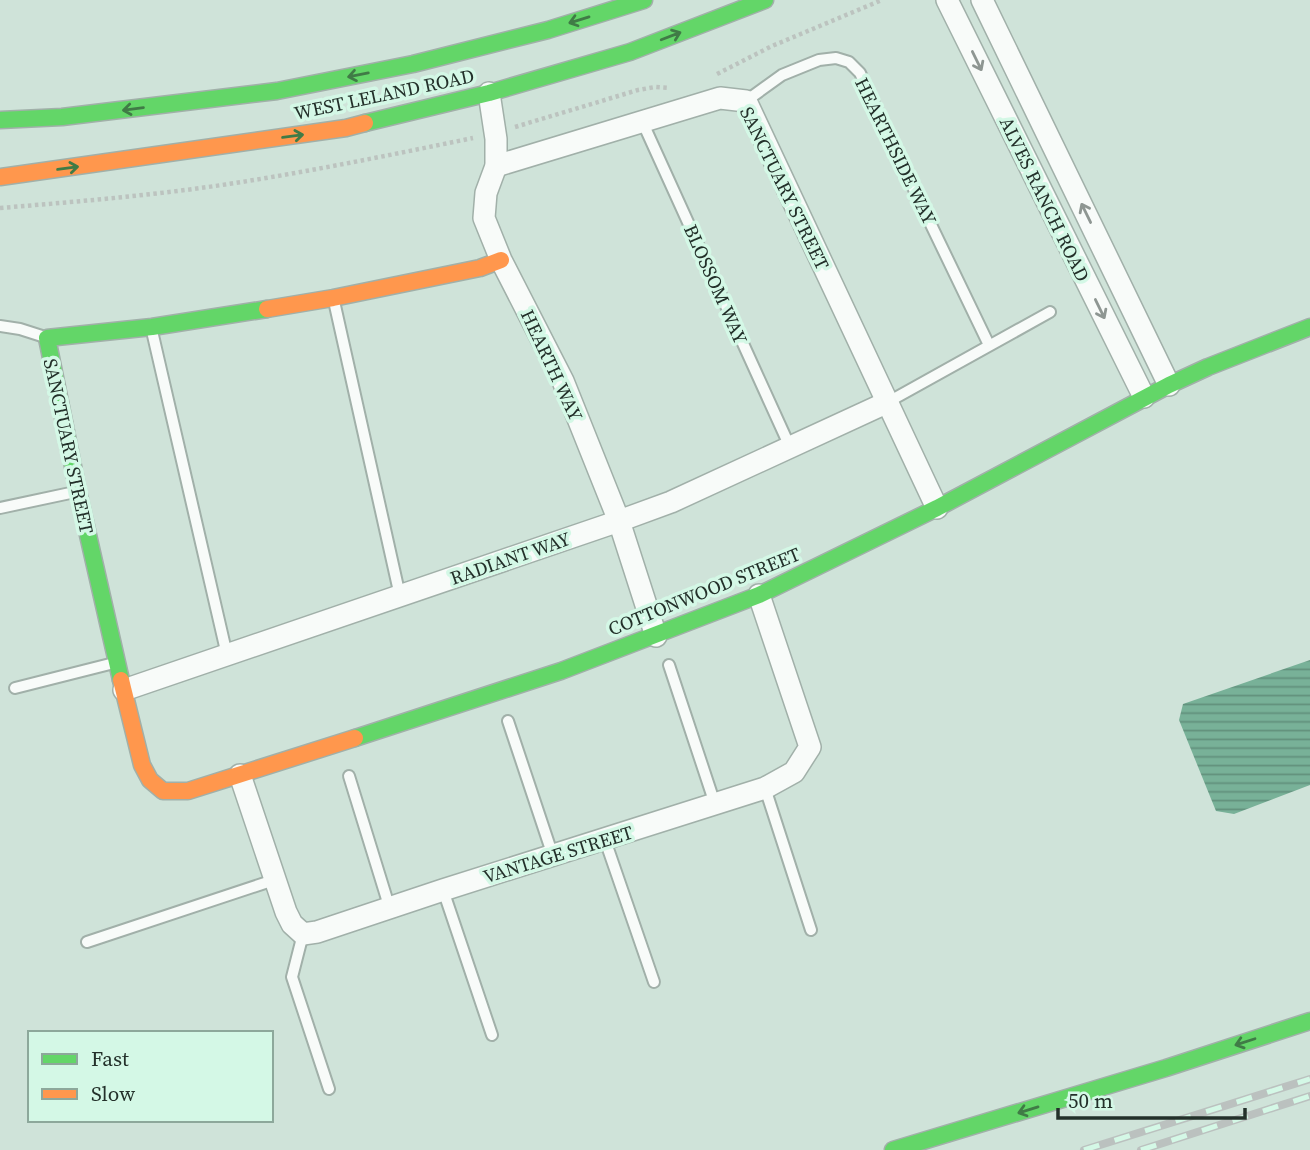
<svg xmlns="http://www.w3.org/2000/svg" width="1310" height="1150" font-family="'Source Serif 4',serif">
<defs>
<pattern id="water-rules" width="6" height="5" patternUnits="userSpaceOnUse" patternTransform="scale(1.75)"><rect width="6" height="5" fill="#78b198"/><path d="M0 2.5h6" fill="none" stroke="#62907c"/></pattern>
</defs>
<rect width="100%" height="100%" fill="#cfe3d9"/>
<!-- water -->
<path fill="url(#water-rules)" d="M 1310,660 L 1310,785 L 1234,814 L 1216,811 L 1179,720 L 1183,704 Z"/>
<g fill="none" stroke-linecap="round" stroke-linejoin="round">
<!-- lane casing -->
<g stroke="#a1b0a9" stroke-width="14">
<g id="lane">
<path d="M 746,101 L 782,75 L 819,60 L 836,58 L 849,62 L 860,73 L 896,152 L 989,345"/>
<path d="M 642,121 L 790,447"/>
<path d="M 334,301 L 400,596"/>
<path d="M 0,326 L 20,329 L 45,337"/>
<path d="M 152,331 L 227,655"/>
<path d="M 888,402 L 1050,312"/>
<path d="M 0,508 L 75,492"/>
<path d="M 669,665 L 715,804"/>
<path d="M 15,688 L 114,663"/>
<path d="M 508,721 L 553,856"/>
<path d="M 349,776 L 390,909"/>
<path d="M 765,788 L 811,930"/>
<path d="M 605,840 L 654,982"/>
<path d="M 443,890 L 492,1035"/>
<path d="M 303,934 L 292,977 L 329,1089"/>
<path d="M 87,942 L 274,880"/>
</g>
</g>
<!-- street casing -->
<g stroke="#a1b0a9" stroke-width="24">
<g id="street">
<path d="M 947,0 L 1144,397"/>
<path d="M 982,0 L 1169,385"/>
<path d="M 489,93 L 496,139 L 496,166 L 486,193 L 484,218 L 501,260 L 563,381 L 619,521 L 656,636"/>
<path d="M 496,166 L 720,98 L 746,101 L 937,508"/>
<path d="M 124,690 L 619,521 L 671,502 L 888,402"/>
<path d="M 240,775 L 286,912 L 292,924 L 303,934 L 317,932 L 443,890 L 765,788 L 794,772 L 810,747 L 759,595"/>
</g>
</g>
<!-- fast casing -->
<g stroke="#a1b0a9" stroke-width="19">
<g id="fast">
<path d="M 0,120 L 62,117 L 277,91 L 413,64 L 548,30 L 644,0"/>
<path d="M 365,123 L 489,93 L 630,52 L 765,0"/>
<path d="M 121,680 L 78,491 L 47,338 L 152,327 L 267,309"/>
<path d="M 355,738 L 561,671 L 759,595 L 937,508 L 1169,385 L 1208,367 L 1310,327"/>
<path d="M 893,1150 L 1166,1068 L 1310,1021"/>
</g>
</g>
<!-- slow casing -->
<g stroke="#a1b0a9" stroke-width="19">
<g id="slow">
<path d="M 0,177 L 346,128 L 365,123"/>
<path d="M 267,309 L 333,298 L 480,268 L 501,260"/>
<path d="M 121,680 L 142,765 L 150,780 L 163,791 L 188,791 L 355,738"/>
</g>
</g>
<!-- path -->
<g stroke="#bcc3bf" stroke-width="4.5" stroke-dasharray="3.5 3.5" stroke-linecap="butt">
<path d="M 717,74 L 772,46 L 882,0"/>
<path d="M 515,127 L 638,90 L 655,87 L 669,88"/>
<path d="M 0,208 C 85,201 170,194 254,180 C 327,168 400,153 473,138"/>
</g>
<!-- lane -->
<use href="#lane" stroke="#f8fbf9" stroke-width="10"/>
<!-- street -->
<use href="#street" stroke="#f8fbf9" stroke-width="21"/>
<!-- fast -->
<use href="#fast" stroke="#63d668" stroke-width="16"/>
<!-- slow -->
<use href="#slow" stroke="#ff974d" stroke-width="16"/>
<!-- rail casing -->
<g stroke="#bbc1bf" stroke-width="8">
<g id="rail">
<path d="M 1084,1150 L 1310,1079"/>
<path d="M 1141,1150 L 1310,1096"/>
</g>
</g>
<!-- rail -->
<use href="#rail" stroke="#d4f8e6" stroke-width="5" stroke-dasharray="16" stroke-linecap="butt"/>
</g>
<!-- one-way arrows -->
<defs><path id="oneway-shaft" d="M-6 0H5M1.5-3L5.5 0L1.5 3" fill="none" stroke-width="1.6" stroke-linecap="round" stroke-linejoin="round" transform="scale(1.75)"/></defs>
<g stroke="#407b46">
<use href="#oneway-shaft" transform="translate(579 20) rotate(163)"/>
<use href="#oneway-shaft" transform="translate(671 36) rotate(-21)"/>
<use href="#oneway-shaft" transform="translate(358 75) rotate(169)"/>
<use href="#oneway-shaft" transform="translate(133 109) rotate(173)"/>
<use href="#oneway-shaft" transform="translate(293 136) rotate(-8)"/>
<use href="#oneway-shaft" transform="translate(68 168) rotate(-8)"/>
<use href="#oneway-shaft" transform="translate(1245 1042) rotate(162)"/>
<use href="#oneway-shaft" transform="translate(1028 1110) rotate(163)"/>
</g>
<g stroke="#8e9692">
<use href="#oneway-shaft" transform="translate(977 61) rotate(64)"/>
<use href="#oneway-shaft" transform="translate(1086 213) rotate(-116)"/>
<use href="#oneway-shaft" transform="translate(1100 309) rotate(64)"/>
</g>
<g text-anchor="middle" stroke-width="7" stroke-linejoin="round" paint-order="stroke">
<!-- street labels -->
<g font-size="19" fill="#23302a" stroke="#d4f8e6">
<text transform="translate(384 94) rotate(-12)" y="7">WEST LELAND ROAD</text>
<text transform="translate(896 151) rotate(64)" y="7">HEARTHSIDE WAY</text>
<text transform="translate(785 188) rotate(64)" y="7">SANCTUARY STREET</text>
<text transform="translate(1045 199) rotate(64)" y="7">ALVES RANCH ROAD</text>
<text transform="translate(716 284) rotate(66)" y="7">BLOSSOM WAY</text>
<text transform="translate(552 365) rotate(65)" y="7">HEARTH WAY</text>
<text transform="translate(69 446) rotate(78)" y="7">SANCTUARY STREET</text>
<text transform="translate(510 558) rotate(-19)" y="7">RADIANT WAY</text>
<text transform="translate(704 591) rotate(-22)" y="7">COTTONWOOD STREET</text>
<text transform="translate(558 854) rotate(-17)" y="7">VANTAGE STREET</text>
</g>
</g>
<!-- legend -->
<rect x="28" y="1031" width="245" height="91" fill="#d4f8e6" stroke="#8da89b" stroke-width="2"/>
<rect x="42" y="1054" width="35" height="10" fill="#63d668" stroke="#8da89b" stroke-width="2"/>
<text x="91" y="1066" font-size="21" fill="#23302a">Fast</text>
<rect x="42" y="1089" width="35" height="10" fill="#ff974d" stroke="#8da89b" stroke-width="2"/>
<text x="91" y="1101" font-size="21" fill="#23302a">Slow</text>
<!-- scale -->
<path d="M1058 1108v10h187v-10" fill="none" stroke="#23302a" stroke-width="3.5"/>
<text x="1068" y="1108" font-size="21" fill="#23302a" stroke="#d4f8e6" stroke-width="5" paint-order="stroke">50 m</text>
</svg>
